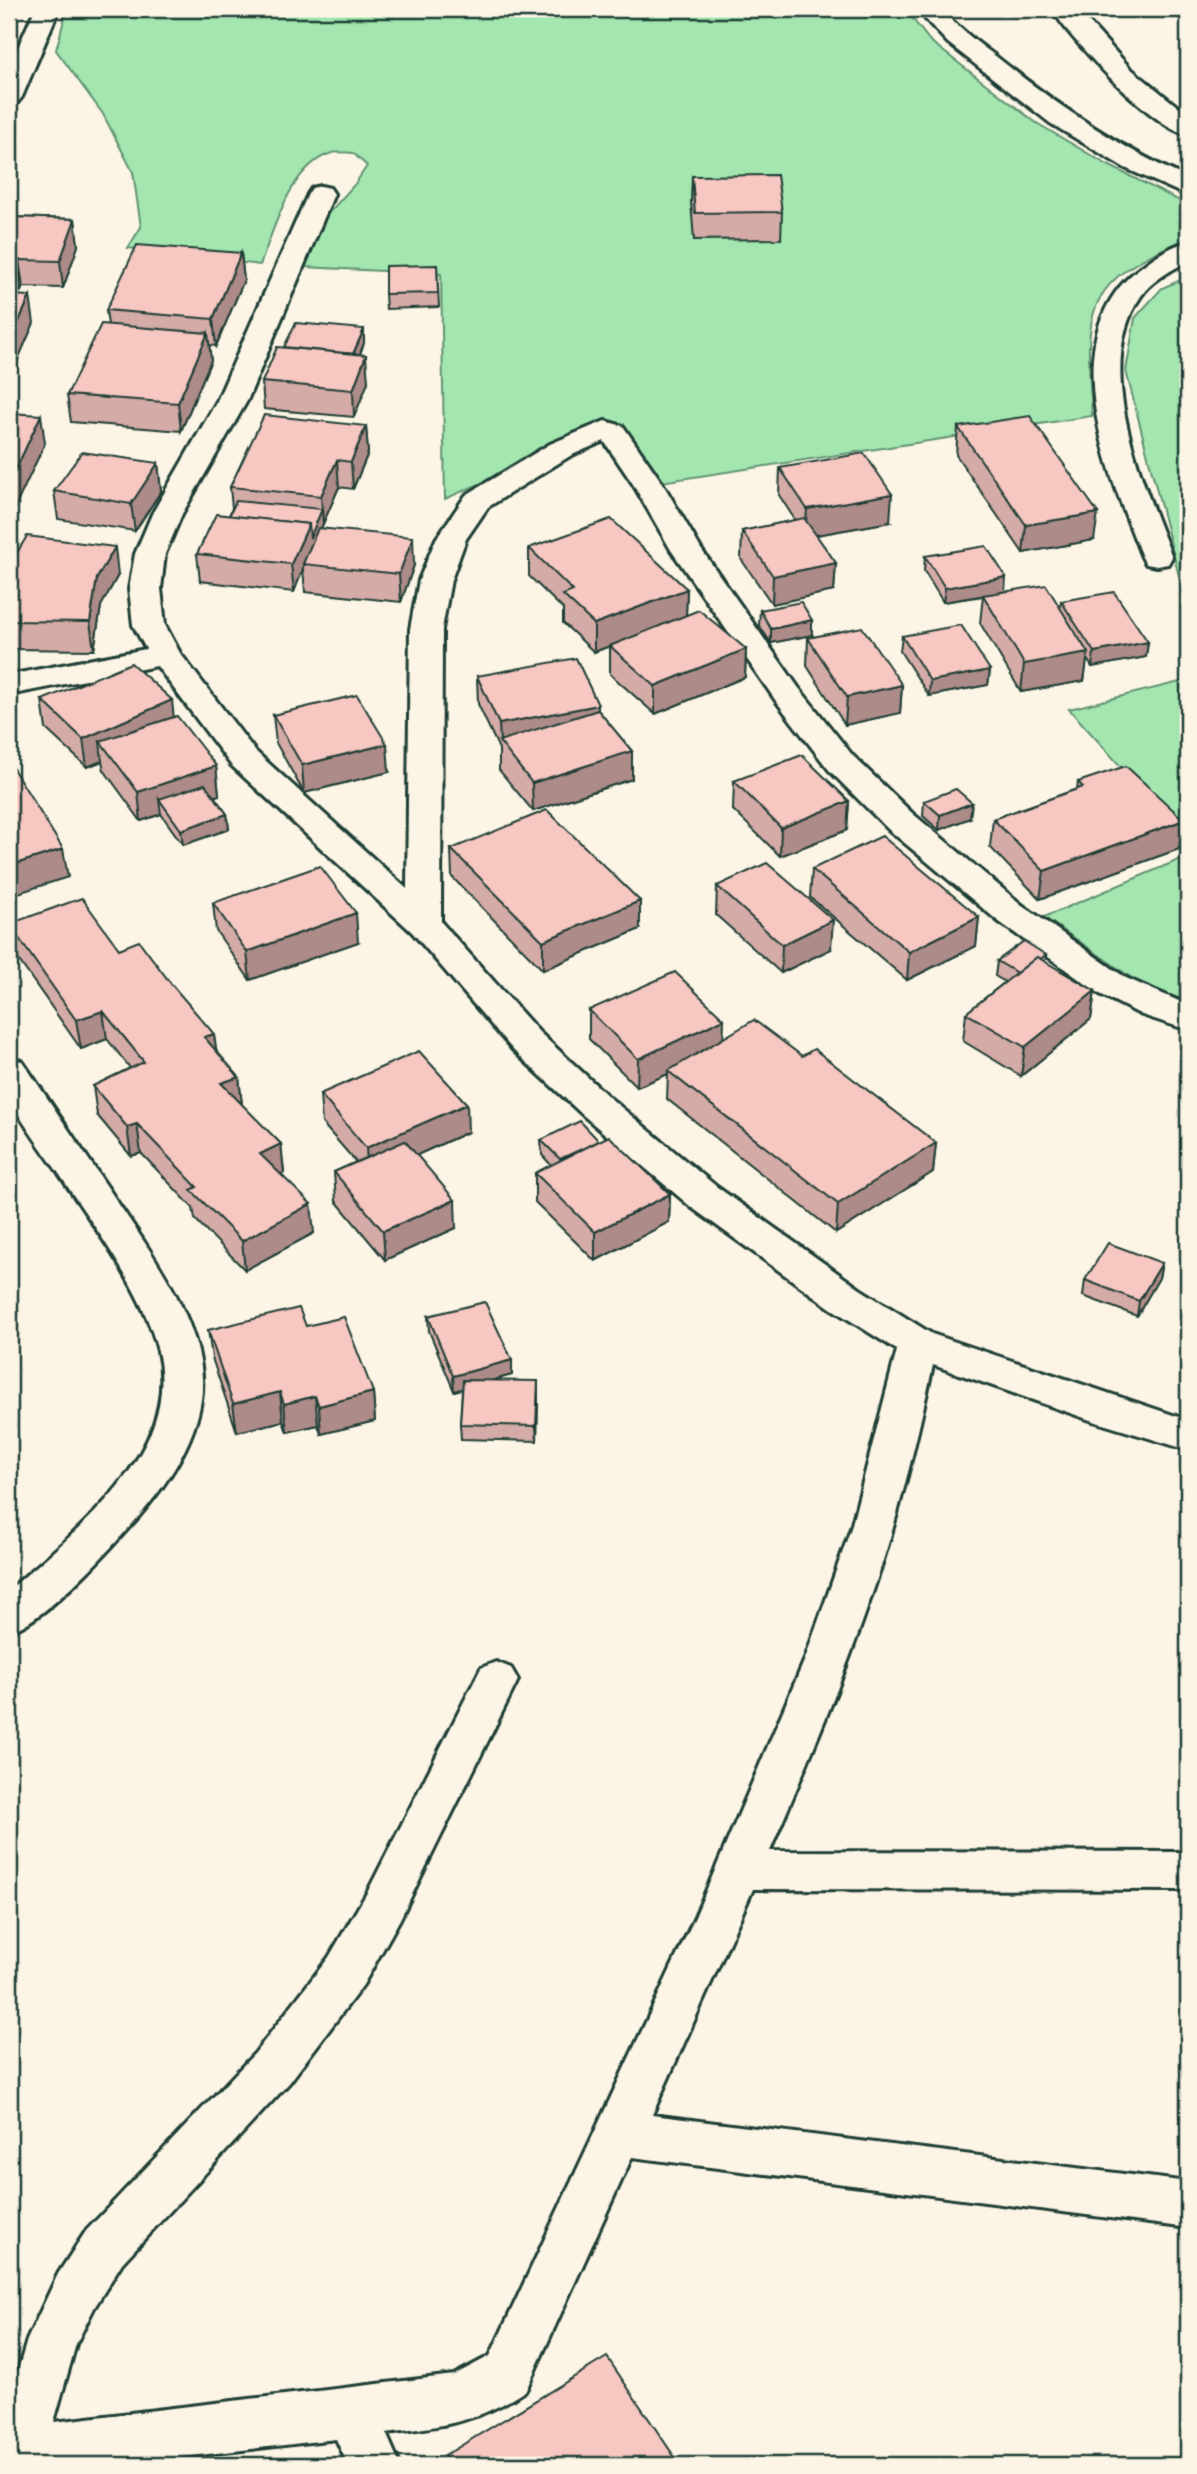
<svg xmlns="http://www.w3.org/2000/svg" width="1197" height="2474" font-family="'Playpen Sans',sans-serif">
<rect width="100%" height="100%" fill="#fcf5e5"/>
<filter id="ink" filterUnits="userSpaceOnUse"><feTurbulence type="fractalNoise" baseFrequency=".0143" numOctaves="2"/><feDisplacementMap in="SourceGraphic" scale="14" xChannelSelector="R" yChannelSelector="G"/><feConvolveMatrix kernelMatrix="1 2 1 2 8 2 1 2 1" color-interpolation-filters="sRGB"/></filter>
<g filter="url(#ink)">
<!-- green -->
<g fill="#a3e6b0" stroke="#619272" stroke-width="2">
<path d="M 67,9 L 905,9 L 930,41 L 1035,122 L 1106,164 L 1188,205 L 1188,238 C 1081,282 1085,309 1092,416 L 648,484 L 613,432 L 583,438 L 445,499 L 441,274 L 305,267 L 325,217 L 355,184 L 367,166 L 353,153 C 347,153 338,151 332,153 C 290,165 274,230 260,265 L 128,248 L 141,227 L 133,172 L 103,114 L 56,50 Z"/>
<path d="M 1188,277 L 1188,611 L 1126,371 L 1135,318 L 1162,288 Z"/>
<path d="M 1188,680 L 1188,841 L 1069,709 Z"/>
<path d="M 1188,856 L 1188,1001 L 1145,987 L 1044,917 Z"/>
</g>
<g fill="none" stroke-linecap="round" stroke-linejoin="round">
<!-- minor casing -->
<g stroke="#1f3d34" stroke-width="6">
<g id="minor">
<path d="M 35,9 L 59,9 L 22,97 L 18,102 L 9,105 L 9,68 Z"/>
<path d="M 916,9 L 941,9 C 958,28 978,43 998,58 C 1057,105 1118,147 1188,178 L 1188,196 L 1125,168 L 1050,123 L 948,43 Z"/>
<path d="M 1052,9 L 1077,9 L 1130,68 L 1188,115 L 1188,135 C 1151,126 1072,42 1052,9 Z"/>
<path d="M 321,186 L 330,188 L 334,194 L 247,401 L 182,514 L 165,554 L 161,589 L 165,625 L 180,653 L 255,751 L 407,889 L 410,629 L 419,580 L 436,539 L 466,495 L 550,444 L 605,421 L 623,426 L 663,484 L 701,549 L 798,687 L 853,756 L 912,813 L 1022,905 L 1126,978 L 1188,1005 L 1188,1030 L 1142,1015 L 1100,994 L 998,921 L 888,829 L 829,770 L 776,701 L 671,550 L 633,484 L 604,441 L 570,456 L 488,507 L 466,539 L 451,580 L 442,629 L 441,922 L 539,1032 L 610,1098 L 717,1187 L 860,1289 L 932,1334 L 1188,1420 L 1188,1450 L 1093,1421 L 933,1365 C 917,1438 900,1511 876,1582 C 846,1673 808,1762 770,1851 L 1188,1852 L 1188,1890 L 753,1889 L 652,2115 L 1188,2182 L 1188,2228 L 632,2157 L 526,2390 C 477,2423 443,2426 386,2433 L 400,2465 L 348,2465 L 336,2439 L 114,2465 L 9,2465 L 9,2401 L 27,2340 L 58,2274 L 86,2231 L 255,2053 L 329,1957 L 368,1891 L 481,1668 L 496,1662 L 511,1668 L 518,1680 L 400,1919 L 363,1985 L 289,2083 L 122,2263 L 94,2308 L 76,2344 L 54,2422 L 454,2375 L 490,2356 L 695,1917 L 805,1659 L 851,1528 L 897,1350 L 832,1309 L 691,1207 L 584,1116 L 513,1050 L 412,932 L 231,765 L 157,666 L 9,695 L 9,675 L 146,649 L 133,625 L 129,589 L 135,554 L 152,514 L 217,401 L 308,194 L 312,188 Z"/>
<path d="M 1188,242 L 1188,261 C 1172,270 1152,280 1141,296 C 1091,368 1144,485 1172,557 L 1168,564 L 1157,566 L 1146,564 L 1142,557 C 1109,474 1050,334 1141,267 C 1155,256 1171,246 1188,242 Z"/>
<path d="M 9,1058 L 22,1061 C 51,1103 79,1146 108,1188 C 144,1243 207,1323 202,1392 C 197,1446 160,1494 124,1533 C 99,1561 43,1621 9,1632 L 9,1590 C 76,1531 182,1453 158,1351 C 143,1290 94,1227 60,1175 C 50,1160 11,1108 9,1095 C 7,1083 9,1070 9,1058 Z"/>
</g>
</g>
<!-- minor -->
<use href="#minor" fill="#fcf5e5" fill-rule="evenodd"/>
</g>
<!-- wall -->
<g fill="#d4aba7" stroke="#1f3d34" stroke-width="2">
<path d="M 692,176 L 782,212 L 781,239 L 694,240 L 691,202 Z"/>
<path d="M 9,217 L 75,219 L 78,246 L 63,288 L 23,287 L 21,291 L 9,291 Z"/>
<path d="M 241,253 L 244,280 L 216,346 L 209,345 L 211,360 L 181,431 L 71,422 L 67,395 L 108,325 L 106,310 Z"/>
<path d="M 437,265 L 439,307 L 386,309 L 385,294 Z"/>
<path d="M 364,329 L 364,343 L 360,354 L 368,382 L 354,417 L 264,409 L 262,382 L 284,347 Z"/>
<path d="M 366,426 L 368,453 L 353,489 L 339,487 L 321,528 L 414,565 L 401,602 L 305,592 L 303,569 L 294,592 L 200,581 L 197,554 L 229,516 L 232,508 L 230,487 Z"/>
<path d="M 958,427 L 1094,540 L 1023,553 L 956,455 Z"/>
<path d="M 158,463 L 161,491 L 135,531 L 58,519 L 54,491 Z"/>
<path d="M 780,468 L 890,522 L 816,535 L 836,563 L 834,591 L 772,604 L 741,559 L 742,531 L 795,520 L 779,495 Z"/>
<path d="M 529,548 L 687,589 L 686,615 L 746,649 L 745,677 L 655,714 L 610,674 L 610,646 L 615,644 L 594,652 L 563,623 L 563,609 L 529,576 Z"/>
<path d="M 925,556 L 1005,592 L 1060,609 L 1061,601 L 1148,642 L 1146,657 L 1092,667 L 1087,659 L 1084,681 L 1021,692 L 980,623 L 983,596 L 943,602 L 924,571 Z"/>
<path d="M 9,566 L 118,575 L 101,606 L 94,650 L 9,649 Z"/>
<path d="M 760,610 L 812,635 L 771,643 L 759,625 Z"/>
<path d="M 902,636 L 990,670 L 988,685 L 929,696 L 900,651 Z"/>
<path d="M 808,638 L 902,685 L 900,713 L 845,725 L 807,666 Z"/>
<path d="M 477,676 L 598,711 L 632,751 L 632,779 L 533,811 L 499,770 L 499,749 L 478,704 Z"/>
<path d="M 42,700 L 174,717 L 216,766 L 219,795 L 214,796 L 227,814 L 229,829 L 183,845 L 161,814 L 141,821 L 104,770 L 102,761 L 87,767 L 46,729 Z"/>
<path d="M 273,715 L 389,772 L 304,793 L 276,743 Z"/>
<path d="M 734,781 L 849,801 L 847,830 L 780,856 L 733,810 Z"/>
<path d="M 1078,782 L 1184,820 L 1179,849 L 1040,899 L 990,847 L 993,819 L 1077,789 Z"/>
<path d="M 924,801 L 970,818 L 939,830 L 923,816 Z"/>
<path d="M 451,849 L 640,929 L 543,970 L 452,877 Z"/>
<path d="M 812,869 L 979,917 L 976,946 L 907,980 L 810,897 Z"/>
<path d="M 717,886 L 831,949 L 781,973 L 716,915 Z"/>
<path d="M 213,903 L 358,942 L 250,980 L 216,931 Z"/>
<path d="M 9,923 L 119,949 L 216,1051 L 239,1077 L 242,1105 L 281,1144 L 284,1173 L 281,1174 L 314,1233 L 245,1270 L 195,1219 L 193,1208 L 141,1153 L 131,1156 L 97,1115 L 93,1086 L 130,1068 L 107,1039 L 81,1049 L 13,952 Z"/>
<path d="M 1046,955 L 1045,962 L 1095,991 L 1091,1019 L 1021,1076 L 963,1041 L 966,1013 L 1005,982 L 995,976 L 997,961 Z"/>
<path d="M 589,1010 L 724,1038 L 802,1056 L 936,1143 L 933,1172 L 836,1233 L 667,1099 L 668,1074 L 637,1087 L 589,1039 Z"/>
<path d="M 320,1094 L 468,1132 L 417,1155 L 456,1228 L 385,1260 L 336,1201 L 334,1172 L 356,1162 L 322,1123 Z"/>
<path d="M 541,1140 L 599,1141 L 670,1194 L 669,1222 L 595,1261 L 535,1202 L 535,1173 L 551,1165 L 542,1155 Z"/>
<path d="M 1162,1263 L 1159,1278 L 1137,1316 L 1083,1296 L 1085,1280 Z"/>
<path d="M 428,1316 L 512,1360 L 512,1375 L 493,1380 L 538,1396 L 537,1441 L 461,1439 L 460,1424 L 462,1389 L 454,1391 L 429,1331 Z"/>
<path d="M 306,1326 L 373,1392 L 375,1421 L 321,1434 L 318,1425 L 287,1432 L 283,1421 L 237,1432 L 212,1358 L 208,1330 Z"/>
<path d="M 444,2456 L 680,2465 L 445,2465 Z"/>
</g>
<!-- shaded-wall -->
<g fill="#ad8b88" stroke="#1f3d34" stroke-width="2">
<path d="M 75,219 L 78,246 L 63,288 L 60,261 Z"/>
<path d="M 241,253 L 244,280 L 216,346 L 213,319 Z"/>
<path d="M 19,260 L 23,287 L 21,291 L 18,264 Z"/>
<path d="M 30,296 L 34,323 L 9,380 L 9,344 Z"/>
<path d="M 364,329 L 364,343 L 351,376 L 350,362 Z"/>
<path d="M 208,333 L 211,360 L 181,431 L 178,403 Z"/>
<path d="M 366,355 L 368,382 L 354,417 L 353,390 Z"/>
<path d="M 41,415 L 45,443 L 10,518 L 9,510 L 9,484 Z"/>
<path d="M 366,426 L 368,453 L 353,489 L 351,462 Z"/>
<path d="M 337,460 L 339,487 L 323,524 L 321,496 Z"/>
<path d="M 158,463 L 161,491 L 135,531 L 131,504 Z"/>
<path d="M 892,494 L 890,522 L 805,537 L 807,509 Z"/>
<path d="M 322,509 L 323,524 L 305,565 L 303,564 L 303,569 L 294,592 L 291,564 L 309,524 Z"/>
<path d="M 1098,513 L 1094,540 L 1023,553 L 1026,525 Z"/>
<path d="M 413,537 L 414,565 L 401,602 L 399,574 Z"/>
<path d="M 115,547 L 118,575 L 101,606 L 94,650 L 90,622 L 97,578 Z"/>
<path d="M 836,563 L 834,591 L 772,604 L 773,576 Z"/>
<path d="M 1006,577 L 1005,592 L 943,602 L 945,588 Z"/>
<path d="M 687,589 L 686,617 L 594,652 L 594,624 Z"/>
<path d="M 812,620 L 812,635 L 771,643 L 771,629 Z"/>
<path d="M 1148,642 L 1146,657 L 1092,667 L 1094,652 Z"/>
<path d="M 746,649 L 745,677 L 655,714 L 655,686 Z"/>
<path d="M 1088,653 L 1084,681 L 1021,692 L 1024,664 Z"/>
<path d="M 990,670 L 988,685 L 929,696 L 930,681 Z"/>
<path d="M 902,685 L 900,713 L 845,725 L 847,697 Z"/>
<path d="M 172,700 L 175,729 L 100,741 L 102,761 L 87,767 L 83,739 Z"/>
<path d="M 598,705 L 598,734 L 500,743 L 499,724 Z"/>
<path d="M 387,744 L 389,772 L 304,793 L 302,765 Z"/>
<path d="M 632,751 L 632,779 L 533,811 L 532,783 Z"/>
<path d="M 216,766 L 219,795 L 168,811 L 159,799 L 161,814 L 141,821 L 138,792 Z"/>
<path d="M 849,801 L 847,830 L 780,856 L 781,828 Z"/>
<path d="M 972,803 L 970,818 L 939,830 L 940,815 Z"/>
<path d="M 227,814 L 229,829 L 183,845 L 181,830 Z"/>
<path d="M 1184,820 L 1179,849 L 1040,899 L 1044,871 Z"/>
<path d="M 63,849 L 68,877 L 9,896 L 9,866 Z"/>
<path d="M 640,901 L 640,929 L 543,970 L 543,941 Z"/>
<path d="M 356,913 L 358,942 L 250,980 L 247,952 Z"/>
<path d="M 979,917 L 976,946 L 907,980 L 909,952 Z"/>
<path d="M 833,920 L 831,949 L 781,973 L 782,945 Z"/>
<path d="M 1095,991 L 1091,1019 L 1021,1076 L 1025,1047 Z"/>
<path d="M 103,1011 L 107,1039 L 81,1049 L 76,1020 Z"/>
<path d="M 724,1019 L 723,1048 L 668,1071 L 668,1074 L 637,1087 L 638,1059 Z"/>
<path d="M 214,1034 L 218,1062 L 204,1037 Z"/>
<path d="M 239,1077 L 242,1105 L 221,1083 Z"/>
<path d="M 467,1104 L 468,1132 L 368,1177 L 366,1148 Z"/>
<path d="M 137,1124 L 141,1153 L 131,1156 L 127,1127 Z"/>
<path d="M 936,1143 L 933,1172 L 836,1233 L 838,1204 Z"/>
<path d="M 281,1144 L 284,1173 L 263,1182 L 260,1154 Z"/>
<path d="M 670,1194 L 669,1222 L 595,1261 L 595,1232 Z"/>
<path d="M 455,1200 L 456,1228 L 385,1260 L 383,1231 Z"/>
<path d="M 311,1204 L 314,1233 L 245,1270 L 242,1241 Z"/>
<path d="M 1162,1263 L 1159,1278 L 1137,1316 L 1139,1301 Z"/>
<path d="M 512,1360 L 512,1375 L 454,1391 L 453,1376 Z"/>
<path d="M 538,1381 L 538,1396 L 537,1441 L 536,1426 Z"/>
<path d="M 280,1392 L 283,1421 L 237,1432 L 233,1404 Z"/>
<path d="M 373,1392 L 375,1421 L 321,1434 L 319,1406 Z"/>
<path d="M 315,1396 L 318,1425 L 287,1432 L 284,1404 Z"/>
</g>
<!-- building -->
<g fill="#f7c7c2" stroke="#1f3d34" stroke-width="2">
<path d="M 777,175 L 782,212 L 695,213 L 692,176 Z"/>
<path d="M 9,217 L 75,219 L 60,261 L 19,260 L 18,264 L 9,264 Z"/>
<path d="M 137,245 L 241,253 L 213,319 L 106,310 Z"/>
<path d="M 437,265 L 438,293 L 385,294 L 385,266 Z"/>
<path d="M 9,295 L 30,296 L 9,344 Z"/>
<path d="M 296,323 L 364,329 L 353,354 L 284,347 Z"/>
<path d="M 101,324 L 208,333 L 178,403 L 67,395 Z"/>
<path d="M 277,347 L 366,355 L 353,390 L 262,382 Z"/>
<path d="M 9,413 L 41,415 L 9,484 Z"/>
<path d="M 264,415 L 366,426 L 351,462 L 337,460 L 321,496 L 230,487 Z"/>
<path d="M 1030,416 L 1098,513 L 1026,525 L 958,427 Z"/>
<path d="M 82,452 L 158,463 L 131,504 L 54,491 Z"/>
<path d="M 864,453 L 892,494 L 807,509 L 780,468 Z"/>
<path d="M 236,501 L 322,509 L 310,538 L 309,524 L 229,516 Z"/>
<path d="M 216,514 L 309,524 L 291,564 L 197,554 Z"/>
<path d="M 804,518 L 836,563 L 773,576 L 742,531 Z"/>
<path d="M 611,519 L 687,589 L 594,624 L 563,595 L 573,591 L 529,548 Z"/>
<path d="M 318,528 L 413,537 L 399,574 L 303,564 Z"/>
<path d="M 27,536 L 115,547 L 97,578 L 90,622 L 9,621 L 9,566 Z"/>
<path d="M 986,546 L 1006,577 L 945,588 L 925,556 Z"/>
<path d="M 1046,585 L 1088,653 L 1024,664 L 983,595 Z"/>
<path d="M 1114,592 L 1148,642 L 1094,652 L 1061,601 Z"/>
<path d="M 801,602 L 812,620 L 771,629 L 760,610 Z"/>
<path d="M 699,610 L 746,649 L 655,686 L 610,646 Z"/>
<path d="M 961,625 L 990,670 L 930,681 L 902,636 Z"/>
<path d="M 862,627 L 902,685 L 847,697 L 808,638 Z"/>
<path d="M 576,658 L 598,705 L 499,724 L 477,676 Z"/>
<path d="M 131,663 L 172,700 L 83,739 L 42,700 Z"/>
<path d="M 357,695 L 387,744 L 302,765 L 273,715 Z"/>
<path d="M 598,710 L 632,751 L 532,783 L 499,741 Z"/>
<path d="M 177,716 L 216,766 L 138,792 L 100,741 Z"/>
<path d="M 802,755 L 849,801 L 781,828 L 734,781 Z"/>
<path d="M 9,762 L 63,849 L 9,866 Z"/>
<path d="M 1126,766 L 1184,820 L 1044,871 L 993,819 L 1083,787 L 1078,782 Z"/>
<path d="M 205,784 L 227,814 L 181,830 L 159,799 Z"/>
<path d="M 956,789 L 972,803 L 940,815 L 924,801 Z"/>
<path d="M 547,810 L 640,901 L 543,941 L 451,849 Z"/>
<path d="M 882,836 L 979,917 L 909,952 L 812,869 Z"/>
<path d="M 767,863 L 833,920 L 782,945 L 717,886 Z"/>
<path d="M 320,866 L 356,913 L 247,952 L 213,903 Z"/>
<path d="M 82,898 L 119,949 L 139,941 L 172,985 L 214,1034 L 204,1037 L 239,1077 L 221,1083 L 281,1144 L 260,1154 L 311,1204 L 242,1241 L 191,1190 L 197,1187 L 137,1124 L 127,1127 L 93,1086 L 144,1062 L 103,1011 L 76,1020 L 9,924 Z"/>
<path d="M 1024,941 L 1046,955 L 1040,959 L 1037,957 L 1017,973 L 997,961 Z"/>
<path d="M 1037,957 L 1095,991 L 1025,1047 L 966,1013 Z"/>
<path d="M 675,972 L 724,1019 L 638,1059 L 589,1010 Z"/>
<path d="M 754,1020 L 802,1056 L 814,1049 L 936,1143 L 838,1204 L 668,1071 Z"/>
<path d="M 419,1051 L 467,1104 L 366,1148 L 320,1094 Z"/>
<path d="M 580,1121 L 599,1141 L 560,1159 L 541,1140 Z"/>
<path d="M 609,1136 L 670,1194 L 595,1232 L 535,1173 Z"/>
<path d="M 405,1141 L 455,1200 L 383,1231 L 334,1172 Z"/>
<path d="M 1108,1243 L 1162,1263 L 1139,1301 L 1085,1280 Z"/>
<path d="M 485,1302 L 512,1360 L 453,1376 L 428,1316 Z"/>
<path d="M 299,1308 L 306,1326 L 344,1317 L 373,1392 L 319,1406 L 315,1396 L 284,1404 L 280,1392 L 233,1404 L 208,1330 Z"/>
<path d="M 463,1380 L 538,1381 L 536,1426 L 460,1424 Z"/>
<path d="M 607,2357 L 680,2465 L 450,2465 L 444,2456 Z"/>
</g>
</g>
<!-- margin -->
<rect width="1197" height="2474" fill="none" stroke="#fcf5e5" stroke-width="35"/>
<rect x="18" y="18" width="1162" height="2439" fill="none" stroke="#1f3d34" stroke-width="2.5" filter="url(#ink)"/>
</svg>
